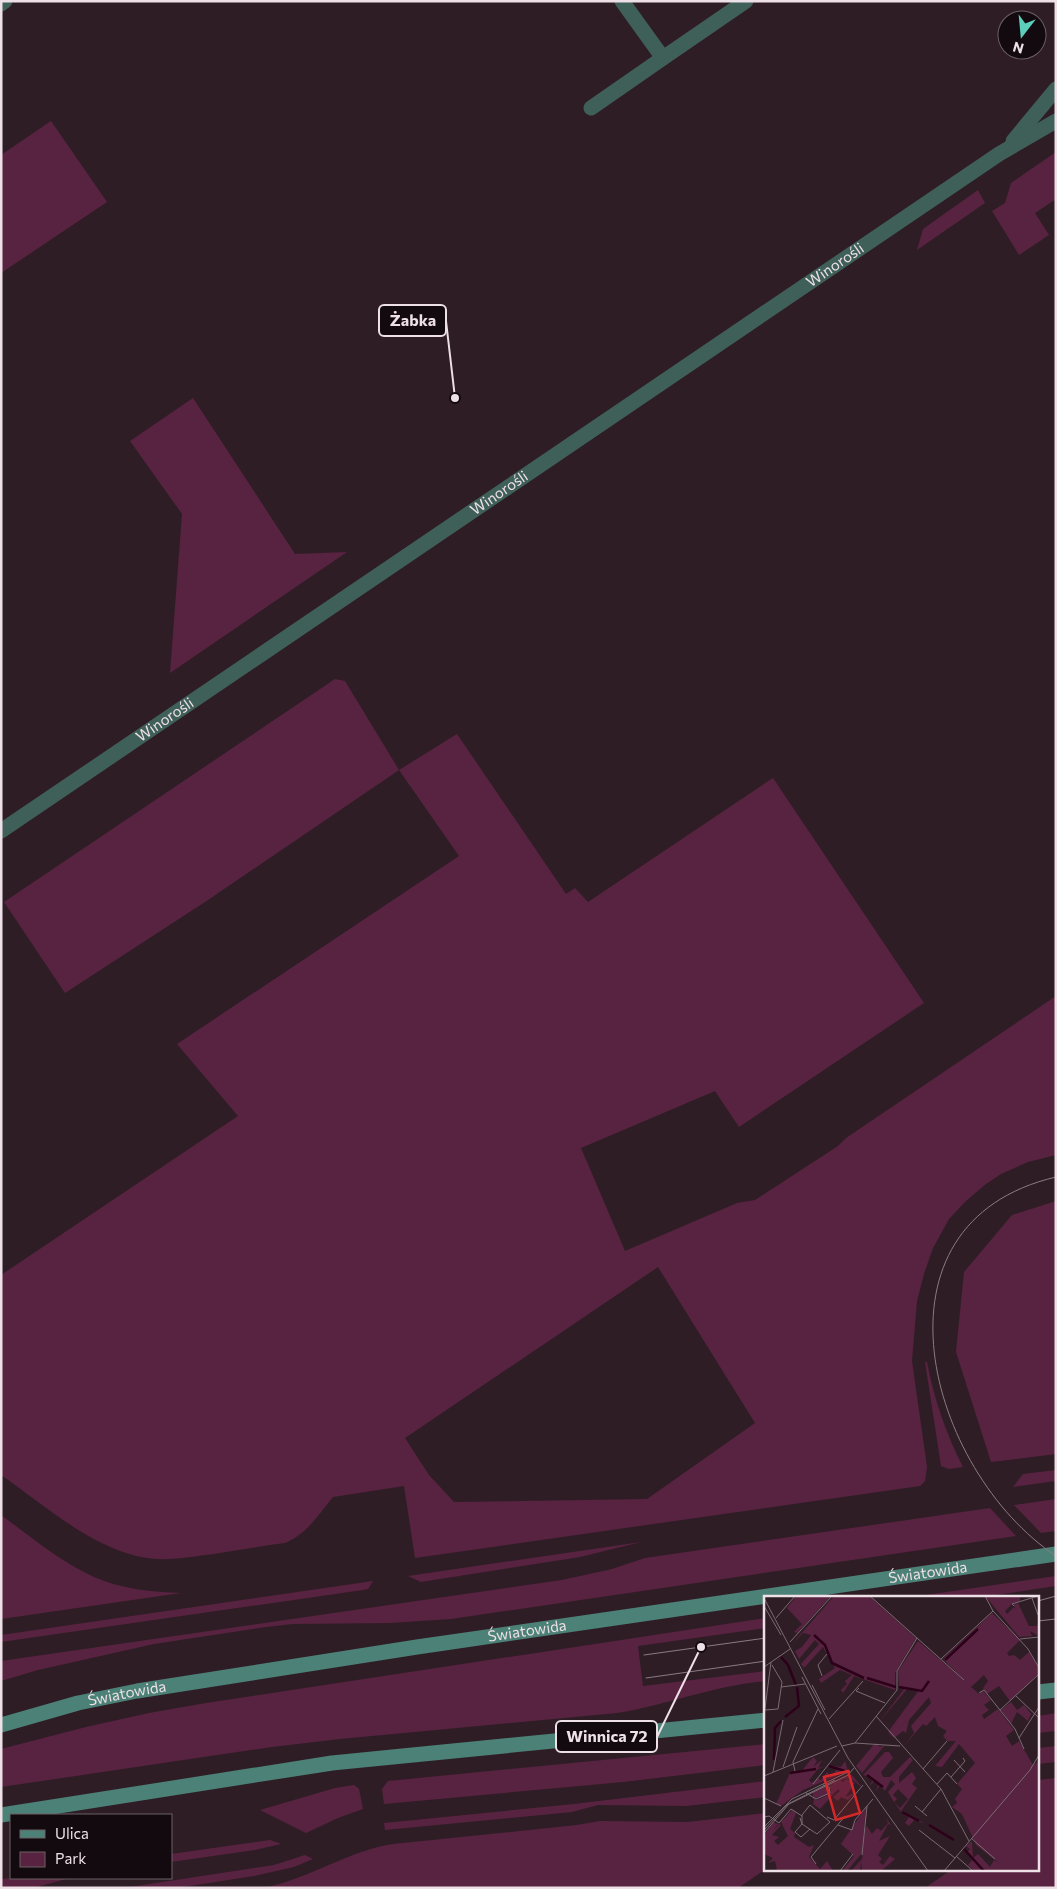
<svg xmlns="http://www.w3.org/2000/svg" width="1057" height="1889" font-family="Commissioner,sans-serif">
<rect width="100%" height="100%" fill="#2f1d26"/>
<!-- green -->
<g fill="#582340" fill-rule="evenodd">
<path d="M 51,121 L 107,202 L 1,273 L 1,155 Z"/>
<path d="M 1056,152 L 1056,199 L 1035,213 L 1049,235 L 1019,255 L 992,211 L 1005,203 L 1011,183 Z"/>
<path d="M 978,190 L 985,203 L 917,250 L 923,229 Z"/>
<path d="M 193,398 L 295,554 L 347,552 L 170,673 L 182,514 L 130,441 Z"/>
<path d="M 335,679 L 345,681 L 399,770 L 457,734 L 566,894 L 575,888 L 588,902 L 773,778 L 924,1003 L 739,1127 L 715,1091 L 581,1148 L 625,1251 L 737,1203 L 755,1200 L 838,1146 L 846,1138 L 1056,996 L 1056,1155 L 1028,1162 L 1001,1174 L 986,1184 L 966,1201 L 949,1219 L 933,1248 L 924,1274 L 917,1301 L 912,1361 L 927,1467 L 925,1481 L 920,1486 L 415,1558 L 404,1486 L 333,1497 C 318,1515 307,1534 285,1543 C 262,1546 238,1550 214,1554 C 195,1556 176,1560 157,1559 C 100,1556 46,1506 1,1475 L 1,1275 L 238,1116 L 177,1044 L 459,856 L 399,770 L 205,902 L 65,993 L 4,902 ZM 658,1267 L 755,1423 L 647,1499 L 454,1502 L 429,1475 L 405,1438 Z"/>
<path d="M 1056,1201 L 1056,1454 L 991,1462 L 956,1352 L 964,1272 L 1012,1215 Z"/>
<path d="M 925,1362 L 927,1362 C 934,1399 946,1434 963,1467 L 949,1469 L 941,1466 Z"/>
<path d="M 1056,1470 L 1056,1481 L 1013,1487 L 1023,1474 Z"/>
<path d="M 1056,1499 L 1056,1531 L 1041,1533 L 1014,1505 Z"/>
<path d="M 990,1508 L 1016,1536 L 451,1619 L 390,1623 L 293,1624 L 266,1627 L 154,1644 L 38,1670 L 1,1681 L 1,1661 L 562,1580 L 612,1569 L 645,1558 Z"/>
<path d="M 1,1515 C 31,1537 61,1562 94,1577 C 121,1589 152,1592 181,1593 L 1,1619 Z"/>
<path d="M 641,1542 L 580,1557 L 421,1582 L 408,1576 Z"/>
<path d="M 1056,1576 L 1056,1586 L 975,1598 L 906,1598 Z"/>
<path d="M 373,1581 L 368,1589 L 363,1590 L 1,1642 L 1,1635 Z"/>
<path d="M 766,1618 L 766,1628 L 638,1646 L 643,1686 L 766,1671 L 766,1681 C 715,1685 667,1705 617,1713 L 340,1739 L 272,1747 L 1,1787 L 1,1749 L 86,1727 L 149,1713 L 206,1703 Z"/>
<path d="M 1056,1713 L 1056,1731 L 1038,1733 L 1038,1716 Z"/>
<path d="M 766,1744 L 766,1765 L 623,1782 L 384,1804 L 382,1789 L 388,1781 Z"/>
<path d="M 1056,1746 L 1056,1762 L 1038,1764 L 1038,1748 Z"/>
<path d="M 1056,1778 L 1056,1888 L 925,1888 L 951,1870 L 1038,1870 L 1038,1780 Z"/>
<path d="M 766,1781 L 766,1797 L 686,1806 L 598,1805 L 572,1812 L 385,1830 L 384,1823 L 574,1804 Z"/>
<path d="M 354,1785 L 359,1789 L 363,1809 L 338,1818 L 306,1833 L 260,1810 L 335,1788 Z"/>
<path d="M 766,1813 L 766,1869 L 738,1888 L 263,1888 C 309,1879 347,1851 393,1844 L 577,1825 L 600,1821 L 688,1822 Z"/>
<path d="M 270,1840 L 281,1844 L 255,1850 L 171,1862 L 171,1854 Z"/>
<path d="M 305,1855 L 313,1859 L 294,1867 L 254,1876 L 177,1888 L 123,1888 L 274,1865 Z"/>
<path d="M 11,1878 L 70,1878 L 33,1888 L 1,1888 L 1,1879 Z"/>
</g>
<g fill="none" stroke-linecap="round" stroke-linejoin="round">
<!-- street -->
<g stroke="#3f5f59" stroke-width="15">
<path d="M 1,4 L 5,1"/>
<path d="M 663,58 L 746,1"/>
<path d="M 591,108 L 663,58 L 622,1"/>
<path d="M 1013,141 L 1056,89"/>
<path id="s1" d="M 1,831 L 999,154 L 1056,121"/>
</g>
<!-- secondary -->
<g stroke="#4c8177" stroke-width="15">
<path d="M 1038,1692 L 1056,1690"/>
<path id="s2" d="M 1,1725 L 78,1703 L 137,1691 L 417,1647 L 1056,1554"/>
<path d="M 1,1815 L 332,1763 L 766,1720"/>
</g>
<!-- tram -->
<g stroke="#8b7b83" stroke-width="1">
<path d="M 1056,1177 C 859,1223 928,1471 1056,1556"/>
<path d="M 1038,1601 L 1056,1596"/>
<path d="M 1038,1621 L 1056,1619"/>
<path d="M 644,1655 L 766,1638"/>
<path d="M 646,1678 L 766,1661"/>
</g>
</g>
<g text-anchor="middle" stroke-width="4" stroke-linejoin="round" paint-order="stroke">
<!-- street labels -->
<g font-size="15" fill="#ede0e6" stroke="#120a0e">
<text dy="5" stroke="none"><textPath href="#s1" startOffset="1008">Winorośli</textPath></text>
<text dy="5" stroke="none"><textPath href="#s1" startOffset="602">Winorośli</textPath></text>
<text dy="5" stroke="none"><textPath href="#s1" startOffset="198">Winorośli</textPath></text>
<text dy="5" stroke="none"><textPath href="#s2" startOffset="940">Światowida</textPath></text>
<text dy="5" stroke="none"><textPath href="#s2" startOffset="535">Światowida</textPath></text>
<text dy="5" stroke="none"><textPath href="#s2" startOffset="130">Światowida</textPath></text>
</g>
</g>
<!-- overview -->
<g transform="translate(764 1596)">
<rect width="275" height="275" fill="#2f1d26"/>
<path d="M 32,0 L 67,0 L 33,37 L 30,36 L 38,28 L 23,12 ZM 70,0 L 105,0 L 152,42 L 131,77 L 131,94 L 90,80 L 79,97 L 77,94 L 83,88 L 81,85 L 88,79 L 76,74 L 57,87 L 55,83 L 71,72 L 59,51 L 40,72 L 37,68 L 55,48 L 51,44 L 35,63 L 31,55 L 38,51 L 47,39 L 39,37 L 28,48 ZM 256,0 L 256,5 L 248,8 L 241,15 L 243,18 L 250,11 L 254,15 L 249,9 L 254,7 L 265,30 L 273,30 L 275,25 L 275,40 L 266,35 L 268,40 L 255,41 L 222,1 ZM 228,17 L 256,44 L 243,57 L 245,60 L 250,59 L 256,64 L 265,56 L 275,73 L 275,77 L 246,105 L 235,90 L 223,98 L 219,92 L 224,85 L 220,79 L 207,91 L 215,98 L 219,95 L 227,104 L 220,109 L 225,114 L 218,119 L 220,123 L 234,113 L 250,134 L 242,140 L 248,150 L 255,145 L 269,169 L 274,166 L 275,275 L 210,275 L 204,269 L 209,263 L 199,253 L 203,256 L 206,253 L 202,250 L 208,245 L 209,262 L 214,258 L 226,271 L 230,264 L 235,267 L 212,249 L 198,218 L 188,211 L 193,207 L 191,203 L 198,193 L 193,188 L 211,167 L 195,148 L 178,171 L 171,170 L 192,145 L 183,145 L 179,140 L 183,135 L 174,130 L 171,121 L 162,130 L 159,128 L 139,151 L 150,137 L 147,130 L 167,107 L 165,101 L 145,124 L 142,137 L 139,135 L 130,142 L 124,136 L 155,94 L 143,93 L 116,125 L 140,93 L 135,92 L 134,75 L 154,45 L 200,84 L 179,63 ZM 247,106 L 253,114 L 260,109 L 267,118 L 264,125 L 253,116 L 247,128 L 237,114 ZM 111,147 L 116,151 L 121,149 L 98,177 L 92,170 ZM 121,156 L 125,156 L 129,162 L 117,176 L 119,181 L 126,181 L 146,161 L 149,164 L 135,181 L 135,187 L 148,176 L 152,182 L 148,188 L 153,192 L 137,215 L 160,227 L 150,224 L 145,230 L 141,227 L 145,221 L 138,217 L 130,206 L 136,212 L 144,203 L 134,193 L 129,199 L 133,203 L 130,206 L 124,196 L 131,188 L 127,184 L 121,195 L 116,189 L 111,196 L 115,187 L 111,184 L 106,190 L 109,182 L 99,179 ZM 49,161 L 53,165 L 49,171 L 58,164 L 54,172 L 62,170 L 54,173 L 45,184 L 48,187 L 54,182 L 57,184 L 63,176 L 65,178 L 62,183 L 66,181 L 74,172 L 64,169 L 77,171 L 81,165 L 84,175 L 39,194 L 17,210 L 12,208 L 26,177 L 37,176 ZM 87,178 L 97,190 L 96,190 L 90,185 L 85,182 L 77,184 L 78,186 L 83,183 L 91,187 L 81,201 L 91,197 L 84,204 L 77,201 L 74,205 L 69,201 L 76,195 L 74,193 L 56,213 L 49,208 L 50,203 L 53,204 L 66,198 L 67,194 L 65,190 L 72,187 L 64,190 L 64,198 L 49,203 L 49,197 L 57,192 ZM 102,211 L 98,257 L 83,275 L 78,275 L 90,260 L 77,248 ZM 28,214 L 32,217 L 26,233 L 31,237 L 30,241 L 45,251 L 50,249 L 45,261 L 56,273 L 63,265 L 69,275 L 13,275 L 11,265 L 4,267 L 9,262 L 0,258 L 0,239 L 9,226 L 14,228 L 9,235 L 15,228 L 17,229 L 8,239 L 15,241 L 10,245 L 14,249 L 24,240 L 17,226 ZM 122,222 L 127,229 L 124,228 L 115,245 L 126,240 L 114,259 L 118,263 L 115,266 L 119,269 L 126,260 L 131,263 L 117,275 L 98,275 L 97,265 L 96,275 L 87,275 L 98,263 L 101,233 L 103,230 L 108,238 L 113,232 L 117,235 L 124,227 Z" fill="#582340"/>
<path fill="none" stroke="#2c0019" stroke-width="2.5" d="M 50,39 L 61,49 L 68,67 L 100,82M 17,61 L 24,69 L 32,89M 181,64 L 214,33M 103,82 L 132,91M 135,91 L 158,95 L 165,85M 21,121 L 35,110 L 33,91M 10,164 L 11,132 L 17,125M 65,170 L 81,175M 26,177 L 52,173M 103,179 L 119,191M 138,216 L 155,225M 165,229 L 190,244M 200,253 L 220,275"/>
<path fill="none" stroke="#7b6b73" stroke-width="1" d="M 106,0 L 200,84M 221,0 L 229,15 L 264,53 L 275,72M 0,2 L 84,162 L 164,275M 268,2 L 274,19M 0,10 L 17,39M 250,10 L 248,8 L 274,0M 12,22 L 31,0M 256,43 L 275,41M 26,46 L 68,0M 177,63 L 229,15M 0,71 L 26,53M 58,80 L 54,69 L 63,58M 38,81 L 57,118M 48,89 L 61,114M 17,91 L 41,88M 95,92 L 92,95 L 121,107M 215,97 L 220,94 L 251,133 L 260,153M 252,100 L 275,122M 1,114 L 14,113 L 18,86 L 8,69M 236,114 L 275,78M 0,120 L 7,66M 112,120 L 177,193 L 205,245M 65,123 L 99,85M 255,142 L 275,111M 91,147 L 133,94 L 133,75 L 153,42M 78,150 L 91,147 L 136,150M 190,164 L 201,176M 19,171 L 33,131M 159,173 L 183,145M 31,175 L 29,166 L 54,113M 9,176 L 19,124M 0,180 L 73,150M 187,181 L 201,165 L 199,162M 49,188 L 76,154M 173,188 L 183,177 L 193,188M 42,197 L 52,203 L 66,197 L 65,191 L 59,189M 0,202 L 17,210M 46,209 L 66,226 L 53,238 L 38,228 L 38,219 ZM 151,210 L 163,220M 158,216 L 177,193M 0,221 L 5,220 L 15,227 L 27,213 L 38,220M 63,221 L 70,224 L 99,189M 36,222 L 38,228 L 31,236 L 37,241 L 46,233M 74,229 L 88,234 L 91,224 L 109,203M 0,231 L 28,203 L 86,175M 0,234 L 24,208 L 71,184M 155,234 L 191,262M 0,237 L 25,208 L 84,179 L 90,172M 207,242 L 231,263M 98,259 L 103,210M 192,260 L 209,275M 52,268 L 47,261 L 81,220M 76,275 L 89,258M 180,275 L 266,174 L 275,159"/>
<path fill="#d62828" fill-opacity="0.15" stroke="#d62828" stroke-width="2.5" d="M 84,175 L 96,217 L 72,224 L 60,181 Z"/>
<rect width="275" height="275" fill="none" stroke="#ede0e6" stroke-width="2.5"/>
</g>
<!-- callouts -->
<path fill="none" stroke="#ede0e6" stroke-width="2" d="M455 398L446 321M701 1647L657 1737"/>
<g fill="#ede0e6" stroke="#120a0e" stroke-width="2">
<circle cx="455" cy="398" r="5"/>
<circle cx="701" cy="1647" r="5"/>
</g>
<g fill="#120a0e" stroke="#ede0e6" stroke-width="2">
<rect x="379" y="305" width="67" height="31" rx="5"/>
<rect x="556" y="1721" width="101" height="31" rx="5"/>
</g>
<g font-size="16" text-anchor="middle" font-weight="bold" fill="#ede0e6">
<text x="413" y="326">Żabka</text>
<text x="607" y="1742">Winnica 72</text>
</g>
<!-- border -->
<rect width="1057" height="1889" fill="none" stroke="#ede0e6" stroke-width="5"/>
<!-- legend -->
<rect x="10" y="1814" width="162" height="65" fill="#120a0e" stroke="#6a6064"/>
<rect x="20" y="1830" width="25" height="8" fill="#4c8177" stroke="#6a6064"/>
<text x="55" y="1839" font-size="15" fill="#ede0e6">Ulica</text>
<rect x="20" y="1852" width="25" height="15" fill="#582340" stroke="#6a6064"/>
<text x="55" y="1864" font-size="15" fill="#ede0e6">Park</text>
<!-- north arrow -->
<g transform="translate(1022 35) rotate(196)"><circle r="24" fill="#120a0e" stroke="#6a6064"/>
<path d="M0-4L9 19L0 12L-9 19Z" fill="#5cceba"/>
<text y="-8" font-size="14" font-weight="bold" text-anchor="middle" fill="#ede0e6">N</text>
</g>
</svg>
